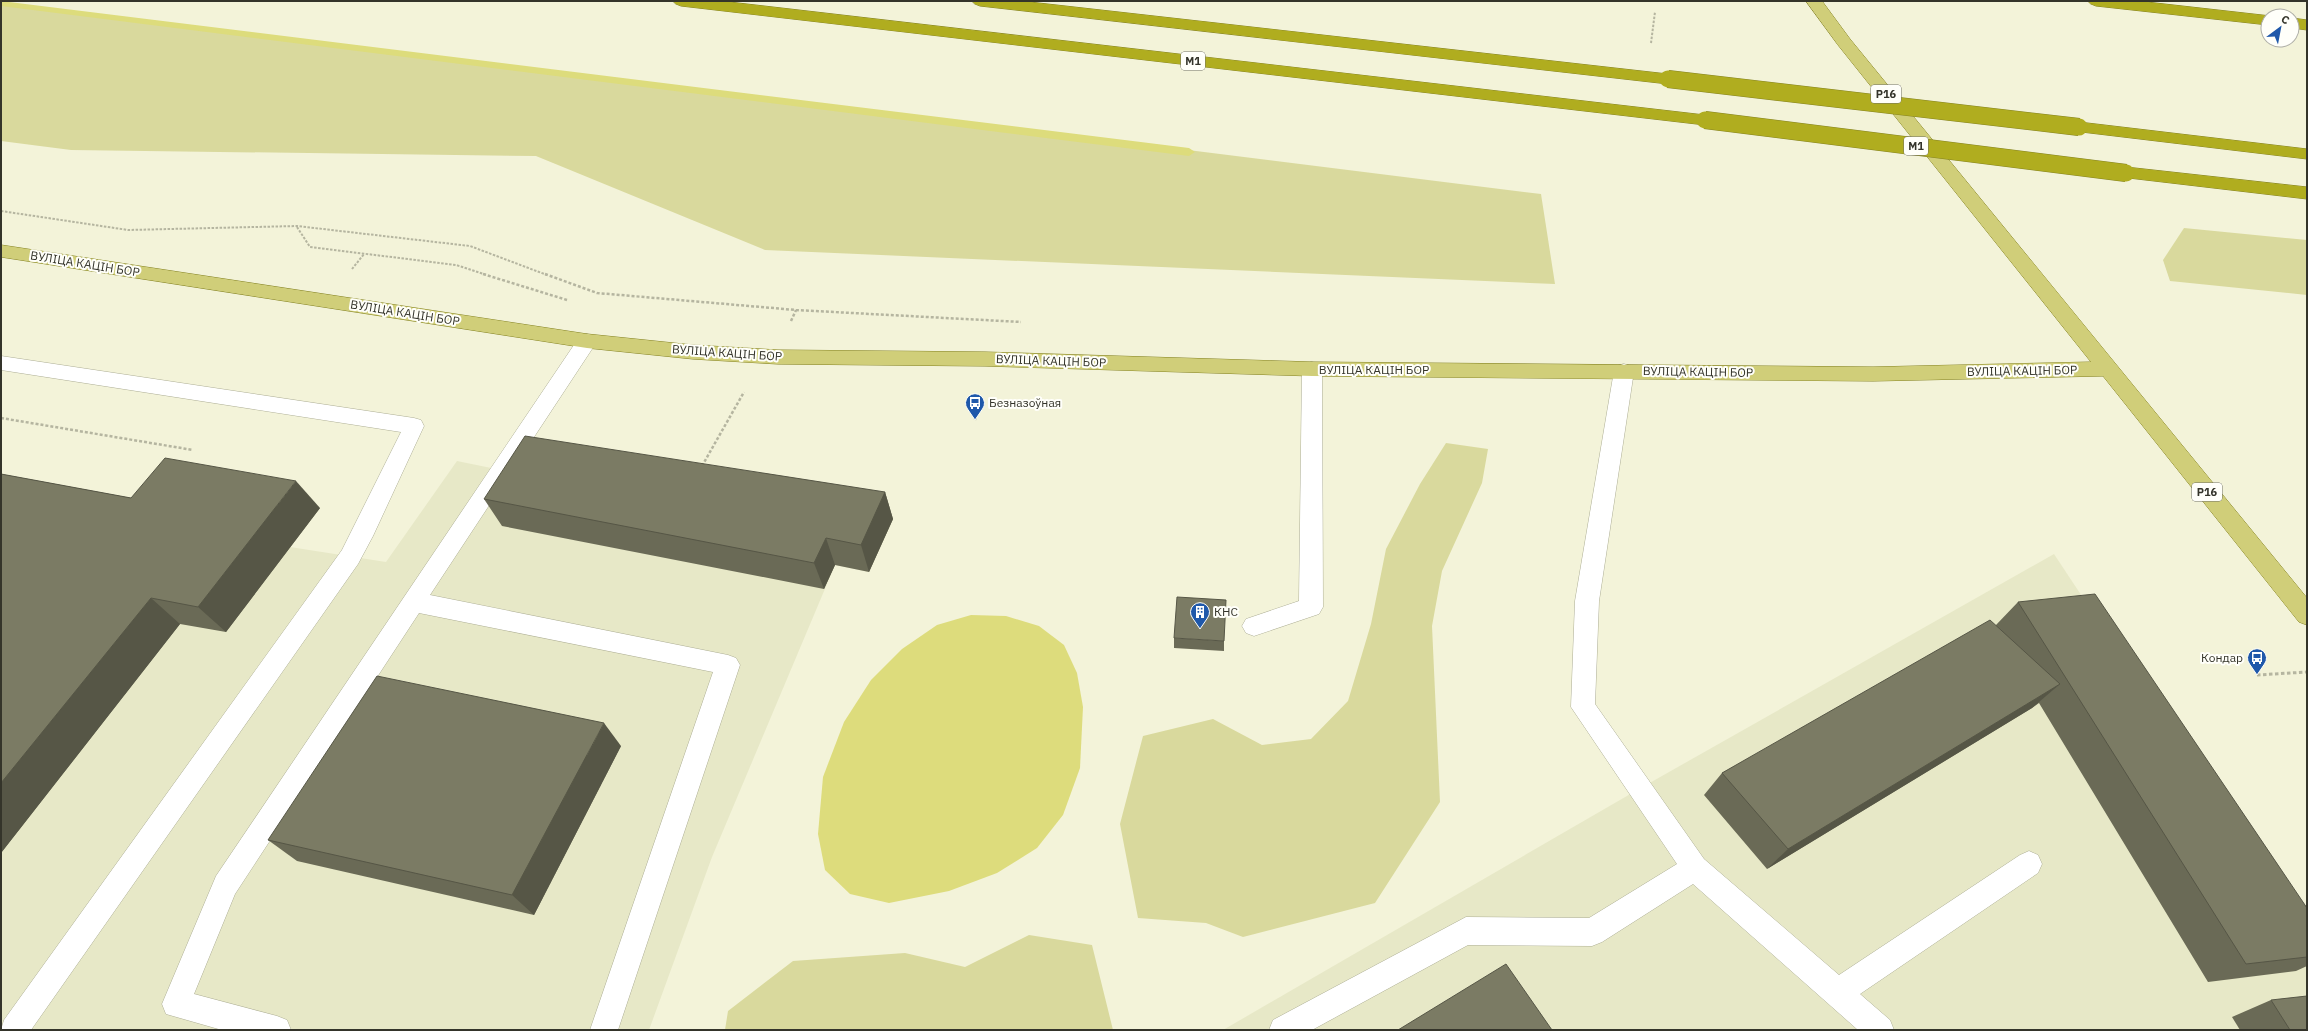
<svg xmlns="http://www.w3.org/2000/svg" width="2308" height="1031" font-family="'IBM Plex Sans',sans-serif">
<rect width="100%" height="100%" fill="#f3f3d9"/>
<!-- built -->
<g fill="#e7e8c7">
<path d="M 457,461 L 501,470 L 732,495 L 893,519 L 869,572 L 835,565 L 712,857 L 649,1030 L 1,1030 L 1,496 L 159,524 L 192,485 L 319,508 L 290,547 L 386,562 Z"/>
<path d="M 2054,554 L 2307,936 L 2307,1030 L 1223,1030 L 1639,789 Z"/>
</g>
<!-- green -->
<g fill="#d9d99d">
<path d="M 1,2 L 1541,194 L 1555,284 L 765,250 L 536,156 L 71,150 L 1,141 Z"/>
<path d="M 2184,228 L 2307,240 L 2307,295 L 2170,281 L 2163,260 Z"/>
<path d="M 1446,443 L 1488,449 L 1482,483 L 1442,571 L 1432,626 L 1440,802 L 1375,903 L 1243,937 L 1206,923 L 1138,918 L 1120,824 L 1143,736 L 1213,719 L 1262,745 L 1311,739 L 1348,701 L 1371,624 L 1386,549 L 1420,484 Z"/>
<path d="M 1029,935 L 1092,945 L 1113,1030 L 725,1030 L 728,1011 L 793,961 L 905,953 L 965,967 Z"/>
</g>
<!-- water -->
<path fill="#dddc7c" d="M 971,615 L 1006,616 L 1039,626 L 1064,645 L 1077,673 L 1083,707 L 1080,768 L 1063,815 L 1037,848 L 997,873 L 949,891 L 889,903 L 850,894 L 825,870 L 818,834 L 823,777 L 844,722 L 871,680 L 902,649 L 937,625 Z"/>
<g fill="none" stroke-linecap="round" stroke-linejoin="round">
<!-- stream -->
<path fill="#dddc7c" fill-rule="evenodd" d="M 1,1 L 1189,148 L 1195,152 L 1189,156 L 1,6 Z"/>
<!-- minor casing -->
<g stroke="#adae95" stroke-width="1">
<g id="minor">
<path d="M 587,334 L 594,336 L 597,341 L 594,346 L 430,595 L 728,655 L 736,658 L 740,665 L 618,1030 L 590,1030 L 713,672 L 419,613 L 235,894 L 194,994 L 277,1016 L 287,1020 L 291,1030 L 222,1030 L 166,1014 L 162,1004 L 216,876 L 580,336 Z"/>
<path d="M 1,356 L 414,418 L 421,420 L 424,426 L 373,536 L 358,564 L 31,1030 L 1,1030 L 4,1020 L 342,550 L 401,432 L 1,370 Z"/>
<path d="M 1312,362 L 1319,364 L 1322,369 L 1323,607 L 1319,614 L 1254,636 L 1246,633 L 1242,626 L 1246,619 L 1299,601 L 1302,369 L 1305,364 Z"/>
<path d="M 1624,364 L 1631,366 L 1634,371 L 1599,601 L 1595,704 L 1704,859 L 1839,975 L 2020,855 L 2029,851 L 2038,855 L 2042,864 L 2038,873 L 1860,994 L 1890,1020 L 1894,1030 L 1858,1030 L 1693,884 L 1602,942 L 1592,946 L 1468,945 L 1312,1030 L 1269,1030 L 1273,1020 L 1466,917 L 1589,918 L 1677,864 L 1571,707 L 1575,601 L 1614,371 L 1617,366 Z"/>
</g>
</g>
<!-- major casing -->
<g stroke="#858323" stroke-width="1">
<path id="major" d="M 1806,1 L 1822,1 L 1850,39 L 2307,598 L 2307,625 L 2299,622 L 2103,376 L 1873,381 L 1312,376 L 985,366 L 778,364 L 693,359 L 587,348 L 1,257 L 1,245 L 587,334 L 693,345 L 778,350 L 985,352 L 1312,362 L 1873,367 L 2091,362 L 1838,45 Z"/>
</g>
<!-- highway casing -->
<g stroke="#858323" stroke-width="1">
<g id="highway">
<path d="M 673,1 L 721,1 L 1705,115 L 1711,116 L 1713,120 L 1711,124 L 1705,125 L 681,6 L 676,4 Z"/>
<path d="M 972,1 L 1021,1 L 1668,74 L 1674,76 L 1676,79 L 1674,82 L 1668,84 L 980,6 L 975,4 Z"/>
<path d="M 2088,1 L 2138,1 L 2271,16 L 2268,16 L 2268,25 L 2096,6 L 2091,4 Z"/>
<path d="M 2292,18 L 2307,20 L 2307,30 L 2292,28 Z"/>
<path d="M 2079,122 L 2307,149 L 2307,159 L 2073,131 L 2071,127 L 2073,123 Z"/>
<path d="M 2126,167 L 2307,187 L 2307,199 L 2120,177 L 2117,173 L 2120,169 Z"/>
</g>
</g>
<!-- path-far2 -->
<g stroke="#b5b5a0" stroke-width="2" stroke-dasharray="2.5 1.5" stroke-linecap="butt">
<path d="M 1651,43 L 1655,12"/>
<path d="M 1,211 L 128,230 L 297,226 L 470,246 L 547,275"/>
<path d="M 297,227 L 310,247 L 456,265 L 487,275"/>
<path d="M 352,269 L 364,254"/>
</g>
<!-- path-far1 -->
<g stroke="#b5b5a0" stroke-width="2.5" stroke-dasharray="3 2" stroke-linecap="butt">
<path d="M 483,274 L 567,300"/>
<path d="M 545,274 L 597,293 L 796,310 L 1021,322"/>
<path d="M 791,321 L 796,310"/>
<path d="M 1,418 L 193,450"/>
<path d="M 975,420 L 979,395"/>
<path d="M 702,466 L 744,392"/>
</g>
<!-- path -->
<path stroke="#b5b5a0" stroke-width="3" stroke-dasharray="3.5 2.5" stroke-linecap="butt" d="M 2257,675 L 2307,672"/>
<!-- minor -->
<use href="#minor" fill="#fff" fill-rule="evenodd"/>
<!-- major -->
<use href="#major" fill="#d0ce79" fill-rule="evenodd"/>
<!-- highway -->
<use href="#highway" fill="#b0ad1f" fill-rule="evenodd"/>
<!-- highway-bridge casing -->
<g stroke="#858323" stroke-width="18" stroke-linecap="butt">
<g id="highway-bridge">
<path d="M 1668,79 L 2079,127"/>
<path d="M 1705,120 L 2126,173"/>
</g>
</g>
<!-- highway-bridge -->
<use href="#highway-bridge" stroke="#b0ad1f" stroke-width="17"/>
</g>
<!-- wall -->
<g fill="#6a6a56">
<path d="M 1,474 L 131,498 L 320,508 L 226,632 L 180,624 L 1,853 Z"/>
<path d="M 885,492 L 893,519 L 869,572 L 835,565 L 824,589 L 502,526 L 484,499 Z"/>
<path d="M 2018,602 L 2307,908 L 2307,966 L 2296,971 L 2208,982 L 2039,703 L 2032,708 L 1767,869 L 1704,795 L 1722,773 L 1996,625 Z"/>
<path d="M 1174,638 L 1224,641 L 1224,651 L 1174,648 Z"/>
<path d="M 621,746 L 534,915 L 297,861 L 268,840 Z"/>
<path d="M 2271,1000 L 2307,1030 L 2240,1030 L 2232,1017 Z"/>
</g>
<!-- shaded-wall -->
<g fill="#565646">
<path d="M 296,481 L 320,508 L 226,632 L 198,607 Z"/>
<path d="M 885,492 L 893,519 L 869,572 L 861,545 Z"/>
<path d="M 826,538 L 835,565 L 824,589 L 814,563 Z"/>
<path d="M 151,598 L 180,624 L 1,853 L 1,783 Z"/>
<path d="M 2060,684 L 2032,708 L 1767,869 L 1788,849 Z"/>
<path d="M 604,723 L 621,746 L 534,915 L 512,895 Z"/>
</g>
<!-- building -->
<g fill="#7b7b64" stroke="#565646">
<path d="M 525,436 L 885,492 L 861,545 L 826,538 L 814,563 L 484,499 Z"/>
<path d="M 165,458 L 296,481 L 198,607 L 151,598 L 1,783 L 1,474 L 131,498 Z"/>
<path d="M 2095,594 L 2307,908 L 2307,957 L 2246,964 L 2018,602 Z"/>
<path d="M 1177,597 L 1226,600 L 1224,641 L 1174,638 Z"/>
<path d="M 1990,620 L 2060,684 L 1788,849 L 1722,773 Z"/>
<path d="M 377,676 L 604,723 L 512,895 L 268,840 Z"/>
<path d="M 1506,964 L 1552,1030 L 1398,1030 Z"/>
<path d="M 2307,996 L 2307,1030 L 2290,1030 L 2271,1000 Z"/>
</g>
<!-- icons -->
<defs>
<g id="bus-pin" transform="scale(1)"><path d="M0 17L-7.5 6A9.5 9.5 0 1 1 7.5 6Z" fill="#1f58aa" stroke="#fffffa"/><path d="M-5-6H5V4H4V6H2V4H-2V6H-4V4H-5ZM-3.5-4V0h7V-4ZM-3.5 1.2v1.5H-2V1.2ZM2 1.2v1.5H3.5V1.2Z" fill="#fff"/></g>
<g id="building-pin" transform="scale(1)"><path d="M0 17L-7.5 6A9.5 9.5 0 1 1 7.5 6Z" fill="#1f58aa" stroke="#fffffa"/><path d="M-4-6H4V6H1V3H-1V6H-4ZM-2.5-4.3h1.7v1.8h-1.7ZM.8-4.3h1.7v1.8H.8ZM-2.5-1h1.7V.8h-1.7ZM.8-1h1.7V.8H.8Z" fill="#fff"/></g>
</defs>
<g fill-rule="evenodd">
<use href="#bus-pin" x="975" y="403"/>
<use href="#building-pin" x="1200" y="612"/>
<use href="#bus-pin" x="2257" y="658"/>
</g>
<g text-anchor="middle" stroke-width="4" stroke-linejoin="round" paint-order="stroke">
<!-- shield labels -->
<g fill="#fffffa" stroke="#717168" stroke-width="1">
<rect x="1181" y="52" width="24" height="18" rx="3"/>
<rect x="1871" y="85" width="30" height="18" rx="3"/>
<rect x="1904" y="137" width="24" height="18" rx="3"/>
<rect x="2192" y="483" width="30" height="18" rx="3"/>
</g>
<g font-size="11" font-weight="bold" fill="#34342a">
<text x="1193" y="65">М1</text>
<text x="1886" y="98">Р16</text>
<text x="1916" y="150">М1</text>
<text x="2207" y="496">Р16</text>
</g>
<!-- street labels -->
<g font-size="12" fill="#34342a" stroke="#fffffa">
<text transform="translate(85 264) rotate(9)" y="4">ВУЛІЦА КАЦІН БОР</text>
<text transform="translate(405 313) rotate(9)" y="4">ВУЛІЦА КАЦІН БОР</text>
<text transform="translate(727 353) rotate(4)" y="4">ВУЛІЦА КАЦІН БОР</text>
<text transform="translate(1051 361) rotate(2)" y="4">ВУЛІЦА КАЦІН БОР</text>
<text x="1374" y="374">ВУЛІЦА КАЦІН БОР</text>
<text transform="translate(2022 371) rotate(-1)" y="4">ВУЛІЦА КАЦІН БОР</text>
<text transform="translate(1698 372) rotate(1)" y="4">ВУЛІЦА КАЦІН БОР</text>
</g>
<!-- poi labels -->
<g font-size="12" fill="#34342a" stroke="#fffffa" text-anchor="start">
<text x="989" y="407">Безназоўная</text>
<text x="1214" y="616">КНС</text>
<text x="2243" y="662" text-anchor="end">Кондар</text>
</g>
</g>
<!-- border -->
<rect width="2308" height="1031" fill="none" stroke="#34342a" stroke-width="4"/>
<!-- north arrow -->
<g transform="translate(2280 28) rotate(32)"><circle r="19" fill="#fffffa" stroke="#aeaea7"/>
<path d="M0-3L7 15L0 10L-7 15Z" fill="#1f58aa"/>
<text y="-6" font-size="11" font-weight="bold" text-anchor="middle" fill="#34342a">С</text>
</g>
</svg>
